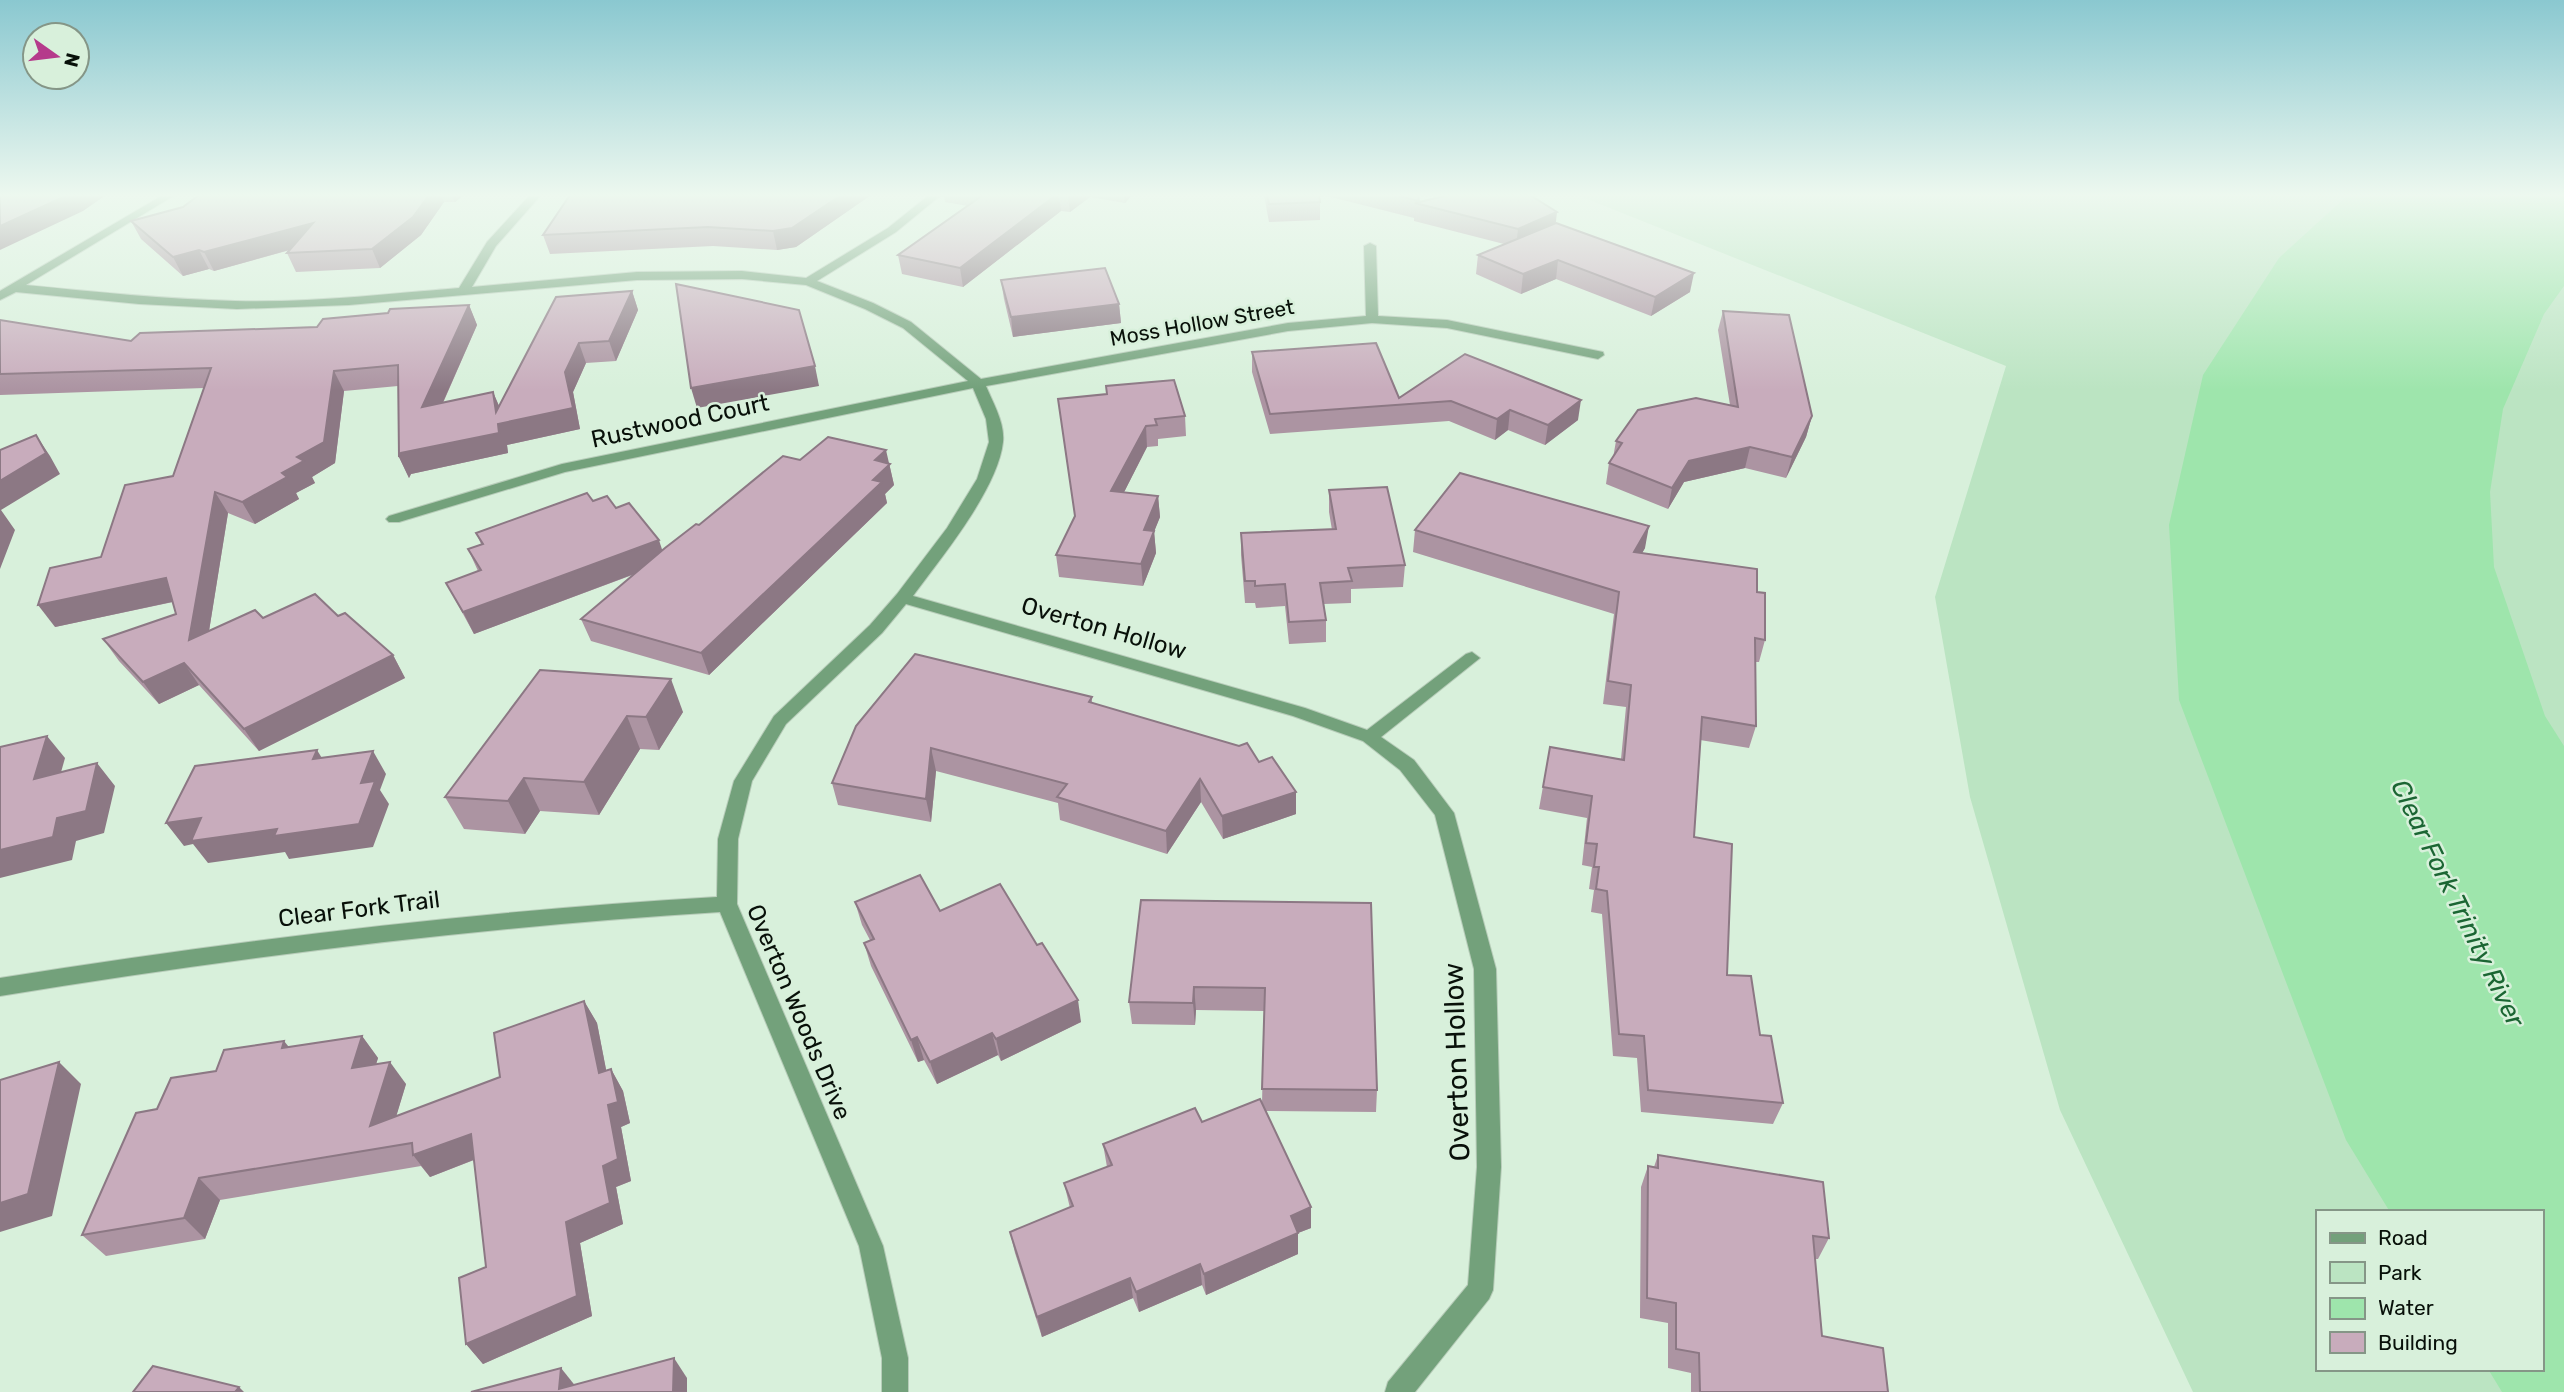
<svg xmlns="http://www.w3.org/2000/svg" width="2564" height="1392" font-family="Rubik,sans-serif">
<rect width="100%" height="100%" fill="#d8f0db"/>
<!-- green -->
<path fill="#bbe4c2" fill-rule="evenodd" d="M 1577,195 L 2564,195 L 2564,1392 L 2193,1392 L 2060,1110 L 1970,797 L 1935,597 L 2006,366 ZM 2317,1212 L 2541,1212 L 2541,1369 L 2317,1369 Z"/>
<!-- water -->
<path fill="#9ee5ac" d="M 2348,195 L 2564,195 L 2564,286 L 2544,314 L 2503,409 L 2490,492 L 2494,567 L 2545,716 L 2564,746 L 2564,1392 L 2502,1392 L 2488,1369 L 2541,1369 L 2541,1212 L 2390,1212 L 2346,1140 L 2179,700 L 2169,525 L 2203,375 L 2279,258 Z"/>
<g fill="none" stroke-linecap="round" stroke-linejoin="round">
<!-- minor casing -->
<g stroke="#b7ccb9" stroke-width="2">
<path id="minor" d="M 163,195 L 175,195 L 26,285 C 96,292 165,299 235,301 C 309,303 385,294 459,288 L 487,242 L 530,195 L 541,195 L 496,246 L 472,287 L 637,272 L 742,271 L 806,278 L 888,228 L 929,195 L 941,195 L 896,232 L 817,281 L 873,303 L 911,322 L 981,379 L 1288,323 L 1366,316 L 1364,246 L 1370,243 L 1376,246 L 1378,316 L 1447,320 L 1603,352 L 1604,355 L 1598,359 L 1447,328 L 1372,323 L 1288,331 L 986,386 C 993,403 1005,423 1003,442 C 998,489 941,558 913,596 L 1305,708 L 1367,730 L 1466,654 L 1472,652 L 1480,658 L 1381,737 L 1414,760 L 1454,813 L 1496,969 L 1501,1167 L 1493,1290 L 1489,1299 L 1415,1392 L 1385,1392 L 1388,1382 L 1468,1285 L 1477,1167 L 1474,969 L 1435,815 L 1400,770 L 1363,741 L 1293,716 L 906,604 L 882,633 L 786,724 L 752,781 L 738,839 L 737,904 L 883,1246 L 908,1358 L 908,1392 L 882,1392 L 882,1358 L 859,1246 L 720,912 C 478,927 239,957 0,996 L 0,978 C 238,940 476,911 717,897 L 718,839 L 734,781 L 774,716 L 870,625 L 897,594 L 947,528 L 977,479 L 989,442 L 986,419 L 973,388 L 565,472 L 399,522 L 389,522 L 386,519 L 389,516 L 562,464 L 968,381 L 903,328 L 865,309 L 806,285 L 742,279 L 637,280 L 349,305 L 237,309 L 139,304 L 16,292 L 0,300 L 0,291 Z"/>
</g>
<!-- minor -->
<use href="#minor" fill="#73a17b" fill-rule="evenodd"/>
</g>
<!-- wall -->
<g fill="#ac94a2">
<path d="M 199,195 L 464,195 L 455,202 L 444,202 L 421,235 L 380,268 L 296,272 L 287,253 L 290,250 L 214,271 L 209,269 L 183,276 L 141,239 L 131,221 L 183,207 Z"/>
<path d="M 871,195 L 796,247 L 777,250 L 713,246 L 550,254 L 543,235 Z"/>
<path d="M 944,195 L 1132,195 L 1125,203 L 1090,197 L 1070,212 L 1061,211 L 963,287 L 902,274 L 898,255 L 968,206 L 945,202 Z"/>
<path d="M 1264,195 L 1319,195 L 1320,202 L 1320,220 L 1269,222 Z"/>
<path d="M 1323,195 L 1418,195 L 1418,202 L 1556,223 L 1690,292 L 1651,316 L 1556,279 L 1521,294 L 1476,274 L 1478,255 L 1504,244 L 1414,221 L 1414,218 Z"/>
<path d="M 1001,280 L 1119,304 L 1121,323 L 1013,337 L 1004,299 Z"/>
<path d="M 632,291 L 638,310 L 616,361 L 586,363 L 573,392 L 580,429 L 507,445 L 508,453 L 411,474 L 409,478 L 399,457 L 398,386 L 344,391 L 335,463 L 312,477 L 315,483 L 296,493 L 299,499 L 255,524 L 228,513 L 209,631 L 263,618 L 338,616 L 393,655 L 405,678 L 259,751 L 199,685 L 159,704 L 119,661 L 103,639 L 176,614 L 173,602 L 55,627 L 101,557 L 173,476 L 204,388 L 0,395 L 0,320 L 131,341 L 317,327 L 469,305 L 477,325 L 443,403 L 493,392 L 499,406 Z"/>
<path d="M 1723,311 L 1812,416 L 1806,437 L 1786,478 L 1745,468 L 1684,482 L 1668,509 L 1606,484 L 1609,463 L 1613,458 L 1616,441 L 1730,405 L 1718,330 Z"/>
<path d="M 1252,352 L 1399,398 L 1465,354 L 1578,420 L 1545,445 L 1508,430 L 1495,440 L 1449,421 L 1270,434 L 1252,372 Z"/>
<path d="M 1106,386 L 1185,416 L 1186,436 L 1158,439 L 1158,446 L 1147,447 L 1124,492 L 1158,496 L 1160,517 L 1154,531 L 1156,553 L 1143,586 L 1059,577 L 1056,555 L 1075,517 L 1058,399 L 1106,394 Z"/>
<path d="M 800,460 L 889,463 L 894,485 L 885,494 L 887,503 L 709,675 L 591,641 L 581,619 L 635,574 L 474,634 L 446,583 L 478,571 L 468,549 L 481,544 L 476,533 L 593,501 L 616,508 L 662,551 Z"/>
<path d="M 1329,490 L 1405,565 L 1403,587 L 1351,589 L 1351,603 L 1324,604 L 1326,620 L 1326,642 L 1289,644 L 1285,606 L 1256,608 L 1255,603 L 1245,603 L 1241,555 L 1241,533 L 1332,530 L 1329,512 Z"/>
<path d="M 1415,530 L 1645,548 L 1642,553 L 1757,592 L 1765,640 L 1759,662 L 1755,662 L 1756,726 L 1749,748 L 1700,740 L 1694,837 L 1727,975 L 1760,1035 L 1783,1103 L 1773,1124 L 1641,1112 L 1637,1058 L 1613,1056 L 1602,914 L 1591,912 L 1594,890 L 1589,889 L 1592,867 L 1582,865 L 1587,818 L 1539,809 L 1550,747 L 1621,759 L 1626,707 L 1603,704 L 1614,614 L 1413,552 Z"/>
<path d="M 540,670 L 683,712 L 659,750 L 640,749 L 599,815 L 540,811 L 525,834 L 464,829 L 445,797 Z"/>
<path d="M 1092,697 L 1092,703 L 1259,762 L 1296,792 L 1296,814 L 1223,839 L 1201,802 L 1167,854 L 1060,820 L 1058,803 L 936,771 L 931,822 L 838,805 L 832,783 L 856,726 Z"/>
<path d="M 855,902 L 940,911 L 1081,1022 L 1001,1061 L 998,1055 L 937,1084 L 924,1060 L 918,1062 L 871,966 L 864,943 L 870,940 L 862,925 Z"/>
<path d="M 1371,903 L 1377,1090 L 1376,1112 L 1265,1111 L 1311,1207 L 1311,1228 L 1298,1233 L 1298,1254 L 1206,1295 L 1202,1285 L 1139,1312 L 1133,1298 L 1042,1337 L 1015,1253 L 1010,1232 L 1070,1208 L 1064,1183 L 1107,1167 L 1103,1144 L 1202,1122 L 1262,1104 L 1264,1011 L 1196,1010 L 1195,1025 L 1132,1024 L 1129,1002 Z"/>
<path d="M 584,1001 L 597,1023 L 606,1070 L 611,1069 L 623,1091 L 630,1123 L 621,1127 L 631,1181 L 616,1187 L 623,1224 L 580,1243 L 592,1316 L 483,1364 L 466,1344 L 486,1267 L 474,1160 L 430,1177 L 421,1166 L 220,1200 L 205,1239 L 106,1256 L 82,1235 L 157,1109 L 216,1071 L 289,1047 L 362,1036 L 378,1058 L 376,1064 L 406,1084 L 396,1116 L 500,1077 Z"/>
<path d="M 1658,1155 L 1829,1238 L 1818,1259 L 1815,1259 L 1822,1336 L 1888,1392 L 1691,1392 L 1691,1373 L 1668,1368 L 1668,1323 L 1640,1318 L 1641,1187 L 1648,1166 L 1654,1167 Z"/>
</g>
<!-- shaded-wall -->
<g fill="#8c7884">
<path d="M 68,195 L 106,195 L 83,211 L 0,250 L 0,226 Z"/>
<path d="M 429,195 L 441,195 L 444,202 L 421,235 L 380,268 L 372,249 Z"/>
<path d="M 452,195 L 464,195 L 455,202 Z"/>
<path d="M 841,195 L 871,195 L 796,247 L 777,250 L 773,231 Z"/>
<path d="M 1056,195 L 1059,195 L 1061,211 L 963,287 L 960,268 Z"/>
<path d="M 1068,195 L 1090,195 L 1090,197 L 1070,212 Z"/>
<path d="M 1124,195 L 1132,195 L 1125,203 Z"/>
<path d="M 1557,212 L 1555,230 L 1516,247 L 1518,229 Z"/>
<path d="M 313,223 L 321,241 L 214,271 L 204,252 Z"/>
<path d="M 199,250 L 209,269 L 183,276 L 173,257 Z"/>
<path d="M 1558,260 L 1556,279 L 1521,294 L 1523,274 Z"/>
<path d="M 1694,273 L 1690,292 L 1651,316 L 1655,297 Z"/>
<path d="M 632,291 L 638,310 L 616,361 L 609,341 Z"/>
<path d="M 1119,304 L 1121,323 L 1013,337 L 1011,317 Z"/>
<path d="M 469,305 L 477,325 L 432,427 L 422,407 Z"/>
<path d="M 579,343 L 586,363 L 573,392 L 580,429 L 507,445 L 508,453 L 411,474 L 409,478 L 399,457 L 401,453 L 496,412 L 493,392 L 502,413 L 565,372 Z"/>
<path d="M 815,366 L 819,386 L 697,408 L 691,388 Z"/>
<path d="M 334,371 L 344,391 L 335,463 L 312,477 L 315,483 L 296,493 L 299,499 L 255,524 L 242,502 L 297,457 Z"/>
<path d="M 1581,400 L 1578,420 L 1545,445 L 1548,425 Z"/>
<path d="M 1510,410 L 1508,430 L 1495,440 L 1497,419 Z"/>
<path d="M 1812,416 L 1806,437 L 1786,478 L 1792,457 Z"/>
<path d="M 1146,426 L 1147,447 L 1114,512 L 1111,491 Z"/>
<path d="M 36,435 L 50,456 L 60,474 L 1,510 L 15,530 L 0,569 L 0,481 Z"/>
<path d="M 1750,447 L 1745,468 L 1684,482 L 1668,509 L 1672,488 L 1689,461 Z"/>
<path d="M 886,450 L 894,485 L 885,494 L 887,503 L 709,675 L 701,653 L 873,480 L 875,460 Z"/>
<path d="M 215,492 L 228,513 L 204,662 L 189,640 Z"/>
<path d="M 1158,496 L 1160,517 L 1146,552 L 1144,530 Z"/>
<path d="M 1649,526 L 1645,548 L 1630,574 L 1634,552 Z"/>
<path d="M 1154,531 L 1156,553 L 1143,586 L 1141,564 Z"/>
<path d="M 659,540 L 666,562 L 474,634 L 463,612 Z"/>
<path d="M 166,578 L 181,600 L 55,627 L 38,605 Z"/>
<path d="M 393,655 L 405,678 L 259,751 L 244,729 Z"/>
<path d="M 184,663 L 199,685 L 159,704 L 143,682 Z"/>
<path d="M 671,679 L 683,712 L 659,750 L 646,717 Z"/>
<path d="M 627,716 L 640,749 L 599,815 L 584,782 Z"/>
<path d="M 47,736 L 65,758 L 53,801 L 34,779 Z"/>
<path d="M 931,748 L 936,771 L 931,822 L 926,799 Z"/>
<path d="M 317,750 L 331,773 L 313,759 Z"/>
<path d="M 373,751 L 386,774 L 380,790 L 389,804 L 373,847 L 289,859 L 285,852 L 208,863 L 193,844 L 184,846 L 166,823 L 361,783 Z"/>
<path d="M 97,763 L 115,786 L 104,833 L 76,841 L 72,860 L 0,878 L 0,850 L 57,818 Z"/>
<path d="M 524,778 L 540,811 L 525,834 L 508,801 Z"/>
<path d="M 1200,779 L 1201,802 L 1167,854 L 1166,831 Z"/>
<path d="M 1296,792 L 1296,814 L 1223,839 L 1222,816 Z"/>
<path d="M 1194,987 L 1196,1010 L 1195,1025 L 1193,1003 Z"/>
<path d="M 1078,1000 L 1081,1022 L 1001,1061 L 996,1039 Z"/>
<path d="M 584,1001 L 597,1023 L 611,1095 L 599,1073 Z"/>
<path d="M 992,1033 L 998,1055 L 937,1084 L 930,1062 Z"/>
<path d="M 362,1036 L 378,1058 L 368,1090 L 352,1068 Z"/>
<path d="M 917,1037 L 924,1060 L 918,1062 L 911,1040 Z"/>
<path d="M 284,1041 L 302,1063 L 282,1048 Z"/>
<path d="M 59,1062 L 81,1084 L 52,1216 L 0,1232 L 0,1203 Z"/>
<path d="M 390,1062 L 406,1084 L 387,1147 L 370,1126 Z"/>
<path d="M 611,1069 L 623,1091 L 630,1123 L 621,1127 L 631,1181 L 616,1187 L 623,1224 L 580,1243 L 592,1316 L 483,1364 L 466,1344 L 566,1222 L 603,1166 Z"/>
<path d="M 471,1134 L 486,1155 L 430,1177 L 413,1155 Z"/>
<path d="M 199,1178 L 220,1200 L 205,1239 L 184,1218 Z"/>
<path d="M 1311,1207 L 1311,1228 L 1298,1233 L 1298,1254 L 1206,1295 L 1204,1274 L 1291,1216 Z"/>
<path d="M 1200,1264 L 1202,1285 L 1139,1312 L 1136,1292 Z"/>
<path d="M 1130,1278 L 1133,1298 L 1042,1337 L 1037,1317 Z"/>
<path d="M 674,1358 L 687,1378 L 687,1392 L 673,1392 Z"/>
<path d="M 561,1368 L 577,1388 L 559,1389 Z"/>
<path d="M 239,1387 L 244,1392 L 235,1392 Z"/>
</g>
<!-- building -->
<g fill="#c8acbc" stroke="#8c7884" stroke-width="2">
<path d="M 0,195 L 68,195 L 0,226 Z"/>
<path d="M 199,195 L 429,195 L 413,217 L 372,249 L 287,253 L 313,223 L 204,252 L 199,250 L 173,257 L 131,221 L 183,207 Z"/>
<path d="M 570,195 L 841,195 L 792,228 L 773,231 L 708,227 L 543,235 Z"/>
<path d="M 983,195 L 1056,195 L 960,268 L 898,255 Z"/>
<path d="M 1267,195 L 1319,195 L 1320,202 L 1269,204 Z"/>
<path d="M 1395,195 L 1418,195 L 1419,201 Z"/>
<path d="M 1449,195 L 1530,195 L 1557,212 L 1518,229 L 1415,203 Z"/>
<path d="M 1556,223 L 1694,273 L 1655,297 L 1558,260 L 1523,274 L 1478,255 Z"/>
<path d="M 1105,268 L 1119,304 L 1011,317 L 1001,280 Z"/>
<path d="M 676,284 L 799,310 L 815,366 L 691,388 Z"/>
<path d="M 632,291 L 609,341 L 579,343 L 565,372 L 573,408 L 498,424 L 499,433 L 401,453 L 399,457 L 398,365 L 334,371 L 324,442 L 297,457 L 304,461 L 282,473 L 287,477 L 242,502 L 215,492 L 189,640 L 255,610 L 263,618 L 315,594 L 338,616 L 345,613 L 393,655 L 244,729 L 184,663 L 143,682 L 103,639 L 176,614 L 166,578 L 38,605 L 50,568 L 101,557 L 125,485 L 173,476 L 211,368 L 0,374 L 0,320 L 131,341 L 140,333 L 317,327 L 323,319 L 388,313 L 390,309 L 469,305 L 422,407 L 493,392 L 496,412 L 556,297 Z"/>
<path d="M 1723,311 L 1789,315 L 1812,416 L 1792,457 L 1750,447 L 1689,461 L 1672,488 L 1609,463 L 1622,443 L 1616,441 L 1638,410 L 1696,398 L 1738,407 Z"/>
<path d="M 1376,343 L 1399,398 L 1465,354 L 1581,400 L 1548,425 L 1510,410 L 1497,419 L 1451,401 L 1270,414 L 1252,352 Z"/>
<path d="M 1174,380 L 1185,416 L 1155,419 L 1157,425 L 1146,426 L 1111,491 L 1158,496 L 1144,530 L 1154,531 L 1141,564 L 1056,555 L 1075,516 L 1058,399 L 1107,394 L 1106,386 Z"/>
<path d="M 36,435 L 46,453 L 0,481 L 0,450 Z"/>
<path d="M 828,437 L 886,450 L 875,460 L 890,464 L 873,480 L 882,482 L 701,653 L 581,619 L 665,548 L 696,524 L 699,525 L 783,456 L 800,460 Z"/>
<path d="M 1460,473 L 1649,526 L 1634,552 L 1757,569 L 1757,592 L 1765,593 L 1765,640 L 1755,638 L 1756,726 L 1702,717 L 1694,837 L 1732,844 L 1727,975 L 1751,976 L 1760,1035 L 1771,1036 L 1783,1103 L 1648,1090 L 1644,1036 L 1619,1034 L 1607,891 L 1596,889 L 1599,867 L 1594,867 L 1597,844 L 1586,843 L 1592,796 L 1543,787 L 1550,747 L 1624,760 L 1631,685 L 1608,681 L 1619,592 L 1415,530 Z"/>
<path d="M 1387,487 L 1405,565 L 1348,568 L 1352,581 L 1320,583 L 1326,620 L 1289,622 L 1285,584 L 1255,586 L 1255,581 L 1245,581 L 1241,533 L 1336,529 L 1329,490 Z"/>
<path d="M 587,493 L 593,501 L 607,496 L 616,508 L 629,503 L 659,540 L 463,612 L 446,583 L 481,570 L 468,549 L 483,544 L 476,533 Z"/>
<path d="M 915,654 L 1092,697 L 1089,702 L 1239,746 L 1247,743 L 1259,762 L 1272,757 L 1296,792 L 1222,816 L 1200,779 L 1166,831 L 1057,797 L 1067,784 L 931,748 L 926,799 L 832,783 L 856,726 Z"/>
<path d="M 540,670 L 671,679 L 646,717 L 627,716 L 584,782 L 524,778 L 508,801 L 445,797 Z"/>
<path d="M 47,736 L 34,779 L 97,763 L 86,811 L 57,818 L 53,837 L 0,850 L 0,747 Z"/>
<path d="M 317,750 L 313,759 L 373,751 L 361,783 L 375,781 L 359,824 L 274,836 L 277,829 L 191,841 L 201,818 L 166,823 L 195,766 Z"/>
<path d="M 920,875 L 940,911 L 1000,884 L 1037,945 L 1042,943 L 1078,1000 L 996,1039 L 992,1033 L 930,1062 L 917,1037 L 911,1040 L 864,943 L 874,939 L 855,902 Z"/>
<path d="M 1141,900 L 1371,903 L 1377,1090 L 1262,1089 L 1265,988 L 1194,987 L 1193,1003 L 1129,1002 Z"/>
<path d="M 584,1001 L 599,1073 L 611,1069 L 618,1102 L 608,1105 L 618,1159 L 603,1166 L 610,1203 L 566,1222 L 577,1296 L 466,1344 L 459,1278 L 486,1267 L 471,1134 L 413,1155 L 412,1143 L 199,1178 L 184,1218 L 82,1235 L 136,1113 L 157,1109 L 171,1078 L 216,1071 L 224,1050 L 284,1041 L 282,1048 L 362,1036 L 352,1068 L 390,1062 L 370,1126 L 500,1077 L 494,1033 Z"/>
<path d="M 59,1062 L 28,1194 L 0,1203 L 0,1080 Z"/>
<path d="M 1260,1099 L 1311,1207 L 1291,1216 L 1298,1233 L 1204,1274 L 1200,1264 L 1136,1292 L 1130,1278 L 1037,1317 L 1010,1232 L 1073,1206 L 1064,1183 L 1112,1165 L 1103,1144 L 1195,1108 L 1202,1122 Z"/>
<path d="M 1658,1155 L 1823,1182 L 1829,1238 L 1813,1236 L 1822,1336 L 1883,1348 L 1888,1392 L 1700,1392 L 1699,1353 L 1676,1349 L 1676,1303 L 1647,1298 L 1648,1166 L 1658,1168 Z"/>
<path d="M 674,1358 L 673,1392 L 471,1392 L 561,1368 L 559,1389 Z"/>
<path d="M 153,1366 L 239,1387 L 235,1392 L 133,1392 Z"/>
</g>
<!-- sky -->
<linearGradient id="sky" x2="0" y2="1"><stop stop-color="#8ac8d0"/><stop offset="0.5" stop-color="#edf8ef"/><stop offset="1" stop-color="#edf8ef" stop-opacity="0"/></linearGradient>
<rect width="2564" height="390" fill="url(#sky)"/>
<g text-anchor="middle" stroke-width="5" stroke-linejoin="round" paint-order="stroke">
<!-- far-street labels -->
<g font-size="21" fill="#081009" stroke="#d8f0db">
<text transform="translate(1202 323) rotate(-10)" y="7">Moss Hollow Street</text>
</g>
<!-- street labels -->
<g font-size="24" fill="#081009" stroke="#d8f0db">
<text transform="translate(680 421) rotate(-12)" y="8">Rustwood Court</text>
<text transform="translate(1104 628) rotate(16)" y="8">Overton Hollow</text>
<text transform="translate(359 909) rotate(-7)" y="8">Clear Fork Trail</text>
<text transform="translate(799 1012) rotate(67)" y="8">Overton Woods Drive</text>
</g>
<!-- water labels -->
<g font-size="26" font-style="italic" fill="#1b6633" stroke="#d8f0db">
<text transform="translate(2458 903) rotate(64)" y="9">Clear Fork Trinity River</text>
</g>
<!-- near-street labels -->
<g font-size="28" fill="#081009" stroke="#d8f0db">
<text transform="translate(1456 1062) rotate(-92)" y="10">Overton Hollow</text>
</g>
</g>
<!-- legend -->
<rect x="2316" y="1210" width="228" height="161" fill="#d8f0db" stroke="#859687" stroke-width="2"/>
<rect x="2330" y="1233" width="35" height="10" fill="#73a17b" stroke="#859687" stroke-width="2"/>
<text x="2378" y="1245" font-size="21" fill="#081009">Road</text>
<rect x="2330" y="1262" width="35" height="21" fill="#bbe4c2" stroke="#859687" stroke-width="2"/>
<text x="2378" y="1280" font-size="21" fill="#081009">Park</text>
<rect x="2330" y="1298" width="35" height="21" fill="#9ee5ac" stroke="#859687" stroke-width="2"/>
<text x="2378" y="1315" font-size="21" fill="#081009">Water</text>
<rect x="2330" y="1332" width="35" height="21" fill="#c8acbc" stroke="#859687" stroke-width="2"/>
<text x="2378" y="1350" font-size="21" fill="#081009">Building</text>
<!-- north arrow -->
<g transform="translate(56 56) rotate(104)"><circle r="33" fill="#d8f0db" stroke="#859687" stroke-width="2"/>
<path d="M0-5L12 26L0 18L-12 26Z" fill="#b53a8b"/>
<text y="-10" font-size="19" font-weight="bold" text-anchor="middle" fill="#081009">N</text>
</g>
</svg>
